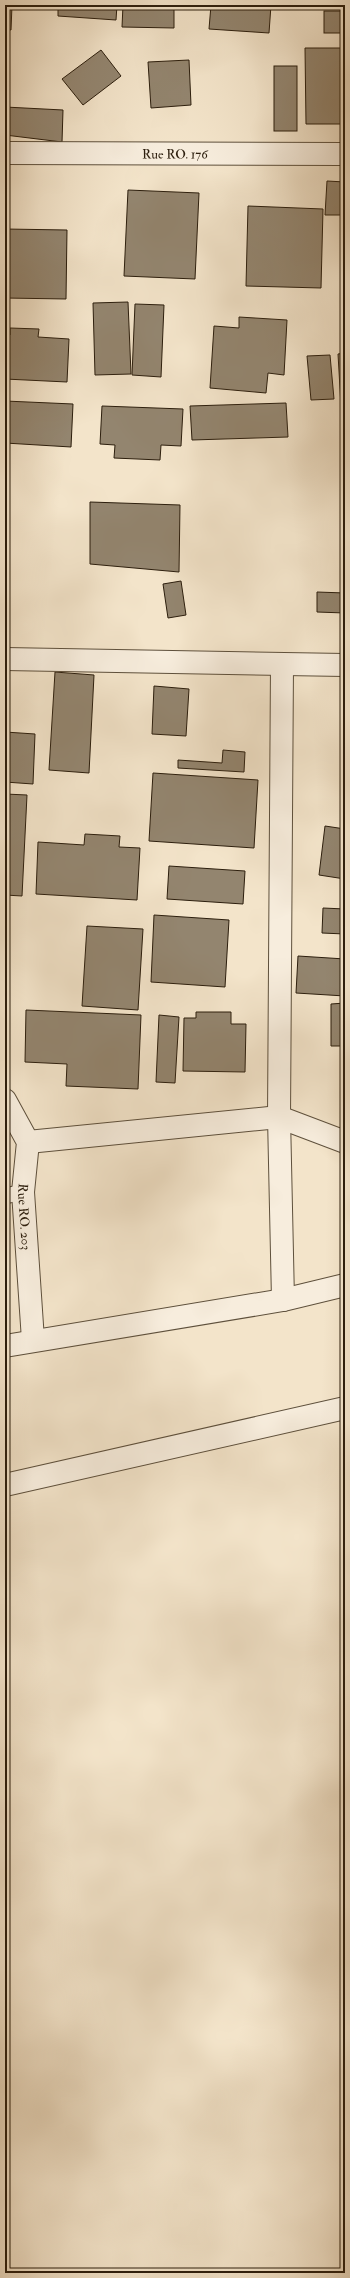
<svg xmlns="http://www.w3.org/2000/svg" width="350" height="2278" font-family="'IM FELL Double Pica',serif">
<rect width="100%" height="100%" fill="#f3e4ca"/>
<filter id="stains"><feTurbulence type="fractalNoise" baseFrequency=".005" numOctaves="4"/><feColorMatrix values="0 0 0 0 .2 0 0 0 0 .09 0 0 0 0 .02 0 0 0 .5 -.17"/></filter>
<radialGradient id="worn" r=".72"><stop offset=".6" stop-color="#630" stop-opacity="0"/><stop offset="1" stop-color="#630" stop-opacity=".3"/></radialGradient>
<!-- building -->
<g fill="#93856f" stroke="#2c1e0d">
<path d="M 5,5 L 12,5 L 11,30 L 5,29 Z"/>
<path d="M 58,5 L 117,5 L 116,20 L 58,16 Z"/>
<path d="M 123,5 L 174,5 L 174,28 L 122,27 Z"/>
<path d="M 211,5 L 271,5 L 269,33 L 209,29 Z"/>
<path d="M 279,5 L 345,5 L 345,8 L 279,9 Z"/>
<rect x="324" y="11" width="21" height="22"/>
<path d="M 305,48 L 345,48 L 345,124 L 306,124 Z"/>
<path d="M 101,50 L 121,76 L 83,105 L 62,79 Z"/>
<path d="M 189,60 L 191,105 L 151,108 L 148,62 Z"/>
<rect x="274" y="66" width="23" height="65"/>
<path d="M 5,107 L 63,110 L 62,142 L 5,135 Z"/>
<path d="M 327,181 L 345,182 L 345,215 L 325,215 Z"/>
<path d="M 128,190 L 199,193 L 195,279 L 124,276 Z"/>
<path d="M 248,206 L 323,209 L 321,288 L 246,286 Z"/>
<path d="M 5,229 L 67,230 L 66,299 L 5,298 Z"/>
<path d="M 128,302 L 131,374 L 95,375 L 93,303 Z"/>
<path d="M 135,304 L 164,305 L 161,377 L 132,375 Z"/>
<path d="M 239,317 L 287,320 L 284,375 L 268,373 L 266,393 L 210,388 L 214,326 L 239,328 Z"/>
<path d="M 10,328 L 39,329 L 38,337 L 69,339 L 67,382 L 5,379 L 5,335 L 10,335 Z"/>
<path d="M 345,353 L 345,406 L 341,406 L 338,354 Z"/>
<path d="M 330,355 L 334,399 L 311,400 L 307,356 Z"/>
<path d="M 5,401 L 73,404 L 71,447 L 5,443 Z"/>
<path d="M 286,403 L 288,437 L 192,440 L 190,406 Z"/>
<path d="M 102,406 L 183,409 L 181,446 L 161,445 L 160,460 L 114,458 L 115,445 L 100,444 Z"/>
<path d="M 90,502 L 180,505 L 179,572 L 90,564 Z"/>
<path d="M 181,581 L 186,615 L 168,618 L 163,584 Z"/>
<path d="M 317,592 L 345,593 L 345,613 L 317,612 Z"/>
<path d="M 55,672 L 94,675 L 89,773 L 49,770 Z"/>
<path d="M 154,686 L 189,689 L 186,736 L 152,734 Z"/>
<path d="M 5,732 L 35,734 L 33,784 L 5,782 Z"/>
<path d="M 223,750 L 245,752 L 244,772 L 178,768 L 178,760 L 222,763 Z"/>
<path d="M 153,773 L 258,780 L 254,848 L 149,841 Z"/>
<path d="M 5,794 L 27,795 L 22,896 L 5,895 Z"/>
<path d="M 325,826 L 345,829 L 345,879 L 319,875 Z"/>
<path d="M 85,834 L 120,836 L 119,847 L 140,848 L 137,900 L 36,894 L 38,842 L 84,845 Z"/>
<path d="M 169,866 L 245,871 L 243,904 L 167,899 Z"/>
<path d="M 323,908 L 345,909 L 345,934 L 322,933 Z"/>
<path d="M 154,915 L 229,920 L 225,987 L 151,982 Z"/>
<path d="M 87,926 L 143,929 L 138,1010 L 82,1006 Z"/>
<path d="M 298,956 L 345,959 L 345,996 L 296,993 Z"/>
<path d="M 345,1003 L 345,1046 L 331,1046 L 331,1004 Z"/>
<path d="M 26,1010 L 141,1015 L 138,1089 L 66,1086 L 67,1064 L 25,1062 Z"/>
<path d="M 196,1012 L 231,1012 L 231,1024 L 246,1024 L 245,1072 L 183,1071 L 184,1018 L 196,1018 Z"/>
<path d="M 159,1015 L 179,1017 L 175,1083 L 156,1082 Z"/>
</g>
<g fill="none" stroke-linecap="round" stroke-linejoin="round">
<!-- lane casing -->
<g stroke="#5e503c" stroke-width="17">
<path id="lane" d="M 5,1196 L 23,1192"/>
</g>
<!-- street casing -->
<g stroke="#5e503c" stroke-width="24">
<g id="street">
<path id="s1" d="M 5,153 L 345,154"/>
<path d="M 5,659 L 345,665"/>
<path d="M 282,665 L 279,1117 L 283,1300"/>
<path id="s2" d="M 5,1100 L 28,1142 L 23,1192 L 33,1340"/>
<path d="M 28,1142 L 279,1117 L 345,1142"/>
<path d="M 5,1346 L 283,1300 L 345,1285"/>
<path d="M 5,1485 L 345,1408"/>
</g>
</g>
<!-- lane -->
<use href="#lane" stroke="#f7eddd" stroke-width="15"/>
<!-- street -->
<use href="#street" stroke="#f7eddd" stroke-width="22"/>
</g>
<g text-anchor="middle" stroke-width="4" stroke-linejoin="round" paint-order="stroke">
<!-- street labels -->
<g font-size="13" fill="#2c1e0d" stroke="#f7eddd">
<text dy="5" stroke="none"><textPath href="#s1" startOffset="170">Rue RO. 176</textPath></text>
<text dy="5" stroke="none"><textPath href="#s2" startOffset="123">Rue RO. 203</textPath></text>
</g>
</g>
<!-- margin -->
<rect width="350" height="2278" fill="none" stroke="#f3e4ca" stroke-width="20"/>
<rect x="6" y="6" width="338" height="2266" fill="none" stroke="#2c1e0d" stroke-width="2"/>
<rect x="10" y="10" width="330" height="2258" fill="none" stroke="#2c1e0d"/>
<rect width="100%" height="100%" filter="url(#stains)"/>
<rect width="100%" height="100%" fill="url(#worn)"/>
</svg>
